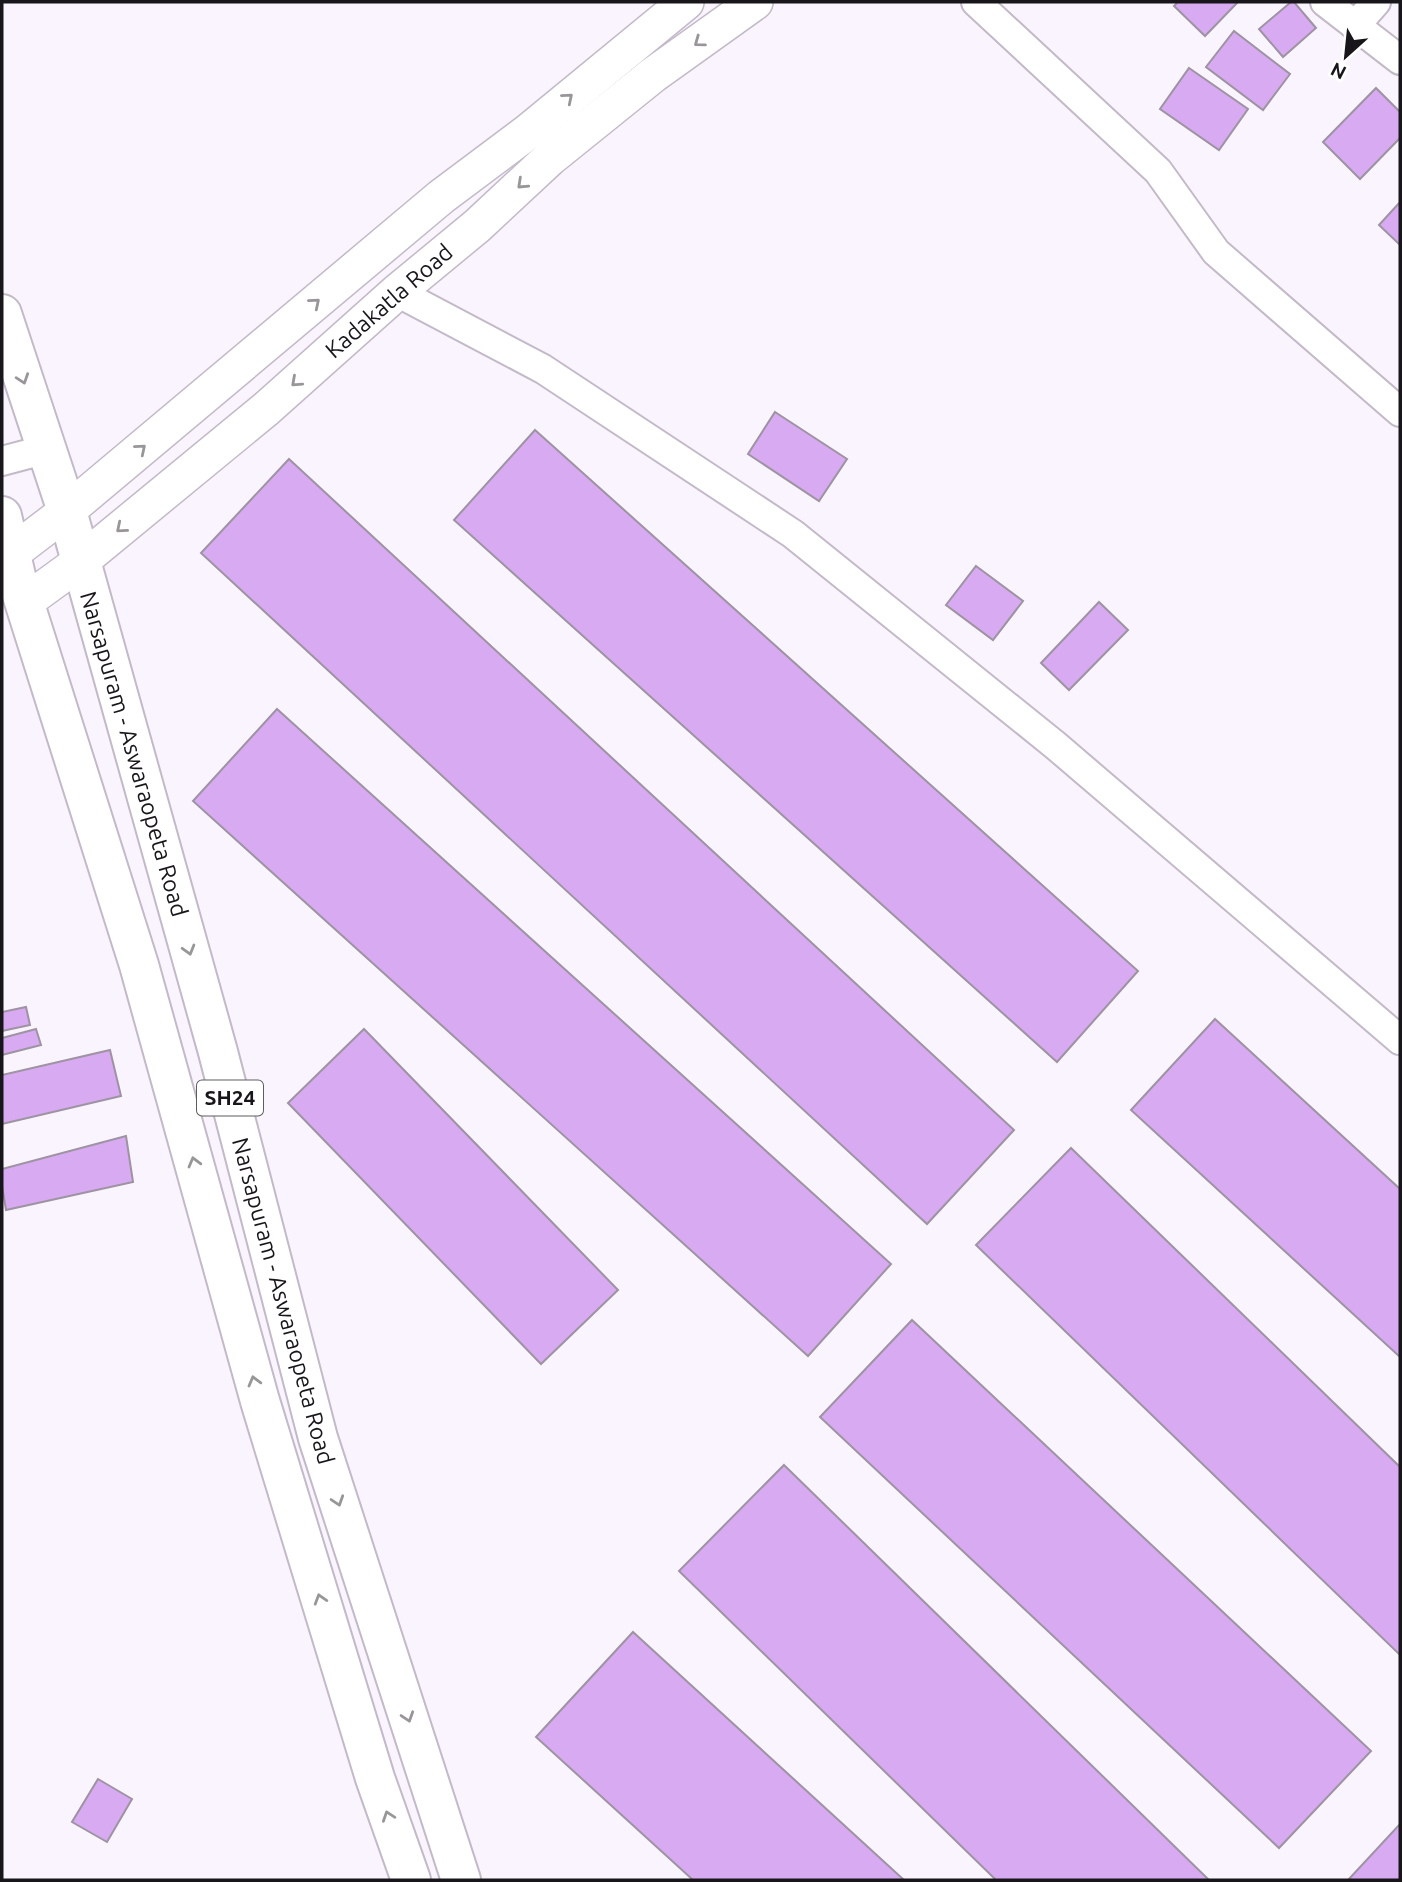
<svg xmlns="http://www.w3.org/2000/svg" width="1402" height="1882" font-family="Ubuntu,sans-serif">
<rect width="100%" height="100%" fill="#faf4fe"/>
<!-- building -->
<g fill="#d8aaf1" stroke="#9d93a2" stroke-width="2">
<path d="M 1178,2 L 1238,2 L 1205,36 L 1174,6 Z"/>
<path d="M 1291,2 L 1294,2 L 1316,28 L 1283,57 L 1259,29 Z"/>
<path d="M 1234,31 L 1290,74 L 1263,110 L 1206,67 Z"/>
<path d="M 1189,68 L 1248,109 L 1219,150 L 1160,109 Z"/>
<path d="M 1376,88 L 1400,112 L 1400,138 L 1360,179 L 1323,142 Z"/>
<path d="M 1400,202 L 1400,245 L 1379,225 Z"/>
<path d="M 775,412 L 847,459 L 819,501 L 748,454 Z"/>
<path d="M 535,430 L 1138,971 L 1057,1062 L 454,520 Z"/>
<path d="M 289,459 L 1014,1130 L 927,1224 L 201,553 Z"/>
<path d="M 976,566 L 1023,601 L 993,640 L 946,605 Z"/>
<path d="M 1099,602 L 1128,630 L 1069,690 L 1041,663 Z"/>
<path d="M 277,709 L 891,1264 L 808,1356 L 193,801 Z"/>
<path d="M 26,1007 L 30,1025 L 2,1031 L 2,1012 Z"/>
<path d="M 1215,1019 L 1400,1189 L 1400,1357 L 1131,1110 Z"/>
<path d="M 36,1029 L 41,1045 L 2,1055 L 2,1038 Z"/>
<path d="M 364,1029 L 618,1290 L 541,1364 L 288,1103 Z"/>
<path d="M 110,1050 L 121,1096 L 2,1124 L 2,1075 Z"/>
<path d="M 126,1136 L 133,1182 L 6,1210 L 2,1186 L 2,1169 Z"/>
<path d="M 1071,1148 L 1400,1467 L 1400,1655 L 976,1245 Z"/>
<path d="M 912,1320 L 1371,1751 L 1279,1848 L 820,1417 Z"/>
<path d="M 784,1465 L 1209,1880 L 996,1880 L 679,1571 Z"/>
<path d="M 633,1632 L 904,1880 L 693,1880 L 536,1737 Z"/>
<path d="M 98,1779 L 132,1799 L 107,1842 L 72,1822 Z"/>
<path d="M 1400,1824 L 1400,1880 L 1348,1880 Z"/>
</g>
<g fill="none" stroke-linecap="round" stroke-linejoin="round">
<!-- minor casing -->
<g stroke="#c3b9c9" stroke-width="32">
<g id="minor">
<path d="M 976,2 L 1158,171 L 1216,252 L 1400,412"/>
<path d="M 1325,2 L 1400,60"/>
<path d="M 1355,26 L 1376,2"/>
<path d="M 397,292 L 543,369 L 793,534 L 1055,745 L 1400,1040"/>
<path d="M 2,461 L 47,449"/>
</g>
</g>
<!-- tertiary casing -->
<g stroke="#c3b9c9" stroke-width="38">
<g id="tertiary">
<path d="M 12,553 L 67,511 L 441,197 L 529,131 L 686,2"/>
<path d="M 25,602 L 80,562 L 266,409 L 397,292 L 477,226 L 550,158 L 653,75 L 755,2"/>
</g>
</g>
<!-- primary casing -->
<g stroke="#c3b9c9" stroke-width="42">
<g id="primary">
<path d="M 2,314 L 67,511 L 218,1052 L 318,1438 L 461,1880"/>
<path d="M 2,516 L 16,576 L 139,965 L 260,1401 L 375,1778 L 411,1880"/>
</g>
</g>
<!-- minor -->
<use href="#minor" stroke="#fff" stroke-width="28"/>
<!-- tertiary -->
<use href="#tertiary" stroke="#fff" stroke-width="35"/>
<!-- primary -->
<use href="#primary" stroke="#fff" stroke-width="38"/>
</g>
<!-- one-way arrows -->
<defs><path id="oneway-chevron" d="M-2-3.5L2.5 0L-2 3.5" fill="none" stroke-width="1.6" stroke-linecap="round" stroke-linejoin="round" transform="scale(1.75)"/></defs>
<g stroke="#989698">
<use href="#oneway-chevron" transform="translate(699 42) rotate(144)"/>
<use href="#oneway-chevron" transform="translate(568 98) rotate(-40)"/>
<use href="#oneway-chevron" transform="translate(522 184) rotate(137)"/>
<use href="#oneway-chevron" transform="translate(315 303) rotate(-40)"/>
<use href="#oneway-chevron" transform="translate(23 379) rotate(71)"/>
<use href="#oneway-chevron" transform="translate(296 382) rotate(138)"/>
<use href="#oneway-chevron" transform="translate(141 449) rotate(-40)"/>
<use href="#oneway-chevron" transform="translate(121 528) rotate(140)"/>
<use href="#oneway-chevron" transform="translate(189 950) rotate(74)"/>
<use href="#oneway-chevron" transform="translate(194 1162) rotate(-105)"/>
<use href="#oneway-chevron" transform="translate(254 1381) rotate(-105)"/>
<use href="#oneway-chevron" transform="translate(338 1501) rotate(72)"/>
<use href="#oneway-chevron" transform="translate(320 1599) rotate(-107)"/>
<use href="#oneway-chevron" transform="translate(408 1717) rotate(72)"/>
<use href="#oneway-chevron" transform="translate(388 1816) rotate(-109)"/>
</g>
<g text-anchor="middle" stroke-width="5" stroke-linejoin="round" paint-order="stroke">
<!-- shield labels -->
<rect fill="#fff" stroke="#5e5c5f" stroke-width="2" x="197" y="1080.5" width="66" height="35" rx="5"/>
<g font-size="21" font-weight="bold" fill="#19161b">
<text x="230" y="1105">SH24</text>
</g>
<!-- street labels -->
<g font-size="23" fill="#19161b" stroke="#fff">
<text transform="translate(389 301) rotate(-41)" y="8">Kadakatla Road</text>
<text transform="translate(134 754) rotate(74)" y="8">Narsapuram - Aswaraopeta Road</text>
<text transform="translate(283 1301) rotate(75)" y="8">Narsapuram - Aswaraopeta Road</text>
</g>
</g>
<!-- border -->
<rect width="1402" height="1882" fill="none" stroke="#19161b" stroke-width="7"/>
<!-- north arrow -->
<g transform="translate(1346 56) rotate(207)" stroke="#ffffff" stroke-width="5" paint-order="stroke">
<path d="M0-5L12 26L0 18L-12 26Z" fill="#19161b"/>
<text y="-10" font-size="19" font-weight="bold" text-anchor="middle" fill="#19161b">N</text>
</g>
</svg>
